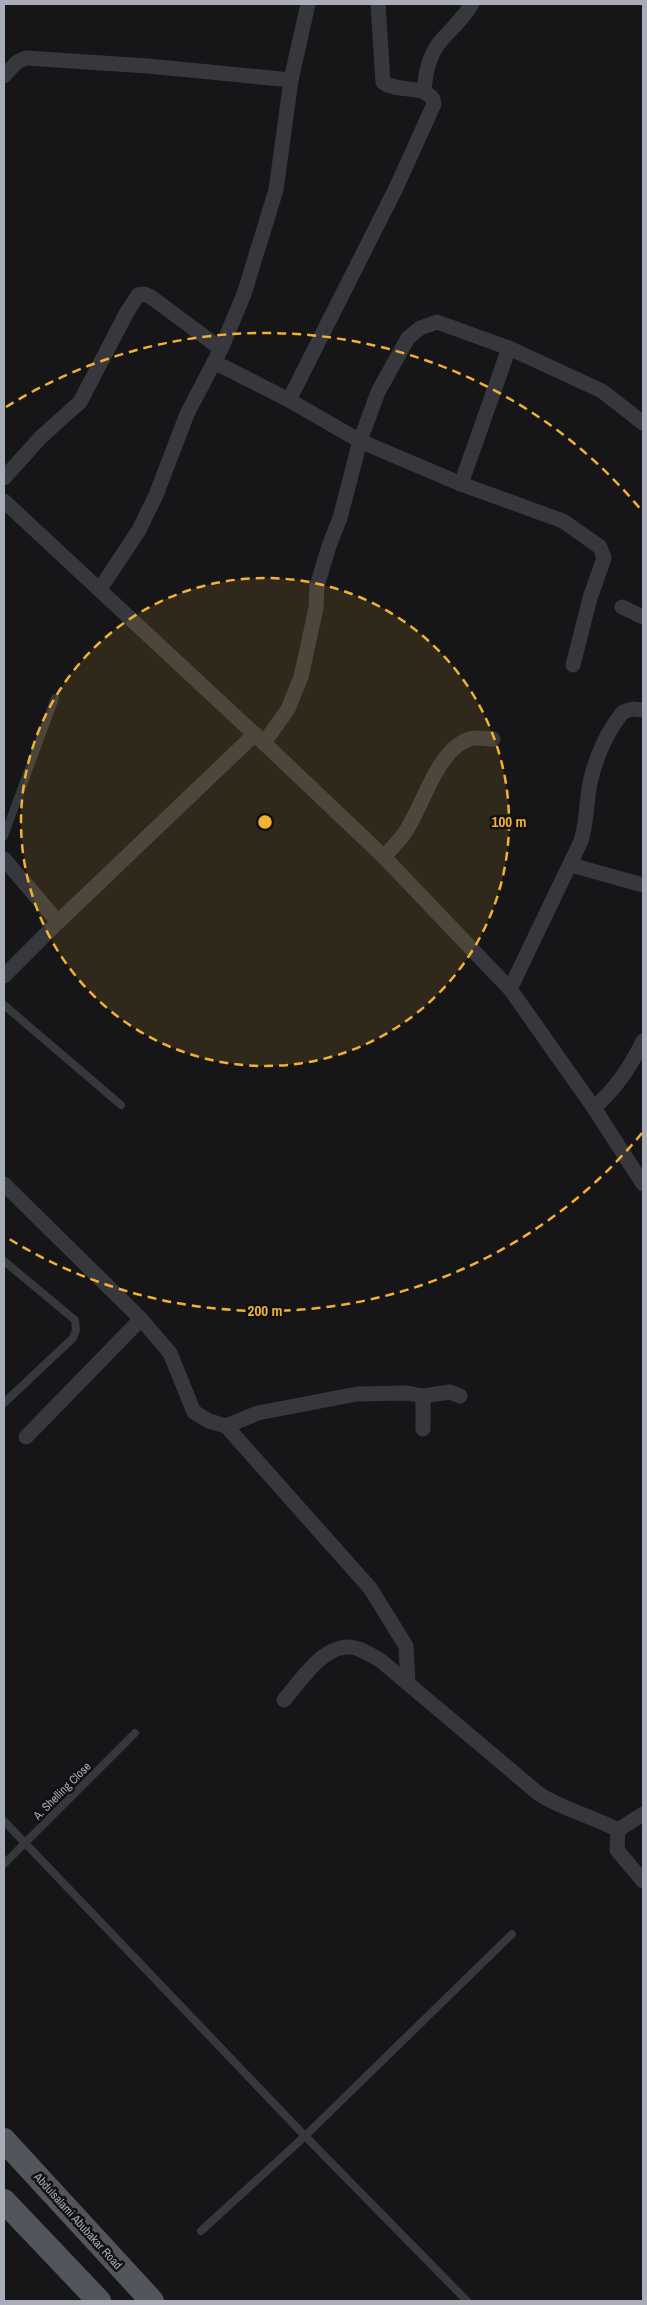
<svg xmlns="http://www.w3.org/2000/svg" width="647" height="2305" font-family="'Archivo Narrow',sans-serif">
<rect width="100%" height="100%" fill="#161618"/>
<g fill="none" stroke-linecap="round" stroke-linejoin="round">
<!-- service -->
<g stroke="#37383d" stroke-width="8">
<path d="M 4,836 L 55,698"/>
<path d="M 4,1005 L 121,1105"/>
<path d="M 4,1261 L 75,1320 L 76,1330 L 73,1338 L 4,1403"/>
<path d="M 4,1821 L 305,2136 L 467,2301"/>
<path d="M 4,1864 L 135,1733"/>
<path d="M 201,2231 L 305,2136 L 512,1934"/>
</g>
<!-- minor -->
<g stroke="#37383d" stroke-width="15">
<path d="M 4,76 L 17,62 L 26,58 L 148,66 L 291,80"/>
<path d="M 424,92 C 425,77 429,56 439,43 C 451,29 462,20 472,4"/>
<path d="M 214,362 L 289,400 L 360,441 L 461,484 L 563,521 L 600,547 L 604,558 L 590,598 L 573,665"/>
<path d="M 289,400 L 396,188 L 434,104 L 433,99 C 422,84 397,93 383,82 L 378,4"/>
<path d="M 4,478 L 41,437 L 80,402 L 127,312 L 138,295 L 144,294 L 151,297 L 221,349"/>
<path d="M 461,484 L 509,348"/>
<path d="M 4,501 L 264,743 L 384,857 L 510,989 L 594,1108 L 643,1184"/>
<path d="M 100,589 L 139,530 L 156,495 L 187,414 L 221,349 L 244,294 L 276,190 L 291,80 L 308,4"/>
<path d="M 622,607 L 643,617"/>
<path d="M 264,743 L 288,709 L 301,677 L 316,608 L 317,586 L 329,546 L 340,518 L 360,441 L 378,392 L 408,338 L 420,328 L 437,322 L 509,348 L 602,391 L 643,423"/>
<path d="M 384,857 C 390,850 398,842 404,834 C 422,809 436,752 467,740 C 475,736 485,739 493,739"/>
<path d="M 4,859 L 58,922"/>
<path d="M 571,865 L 643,885"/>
<path d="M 4,976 L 58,922 L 255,734"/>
<path d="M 510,989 L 581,841 C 587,822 586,803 590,783 C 595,759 607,731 623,712 L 632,709 L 643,710"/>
<path d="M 594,1108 C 616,1088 630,1068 643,1041"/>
<path d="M 4,1184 L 141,1319 L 170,1353 L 194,1412 L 209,1421 L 226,1426 L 258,1413 L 357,1394 L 407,1393 L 423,1396 L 423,1429"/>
<path d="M 423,1396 L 450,1392 L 460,1396"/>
<path d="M 226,1426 L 370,1588 L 406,1646 L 408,1683"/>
<path d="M 26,1437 L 141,1319"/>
<path d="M 284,1700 C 301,1681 327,1637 359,1649 C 366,1652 373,1656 380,1660 L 539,1794 C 564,1810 592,1816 618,1830"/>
<path d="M 618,1830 L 617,1850 L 643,1881"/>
<path d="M 618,1830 L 643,1814"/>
</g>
<!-- primary -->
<g stroke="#53555c" stroke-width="24">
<path d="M 4,2140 L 152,2301"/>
<path d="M 4,2201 L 99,2301"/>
</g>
</g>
<!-- distance rings -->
<circle cx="265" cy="822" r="244" fill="#f2b134" fill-opacity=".12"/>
<g fill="none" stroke="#f2b134" stroke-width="2.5" stroke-dasharray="9 6">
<circle cx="265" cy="822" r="244"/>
<path d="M642 1133A489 489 0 0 1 6 1237M6 407A489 489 0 0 1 642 511"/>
</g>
<g text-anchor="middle" stroke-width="5" stroke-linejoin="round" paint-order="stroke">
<!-- street labels -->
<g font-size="12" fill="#a8adb8" stroke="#111113">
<text transform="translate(62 1791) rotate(-45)" y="4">A. Shelling Close</text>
<text transform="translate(78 2221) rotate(48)" y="4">Abdulsalami Abubakar Road</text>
</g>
</g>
<circle cx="265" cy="822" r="8" fill="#f2b134" stroke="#111113" stroke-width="2.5"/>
<g font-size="15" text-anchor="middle" font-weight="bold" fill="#f2b134" stroke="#111113" stroke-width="5" stroke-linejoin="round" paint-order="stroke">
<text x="509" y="827">100 m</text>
<text x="265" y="1316">200 m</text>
</g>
<!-- border -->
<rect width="647" height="2305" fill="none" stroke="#a8adb8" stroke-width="10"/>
</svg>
